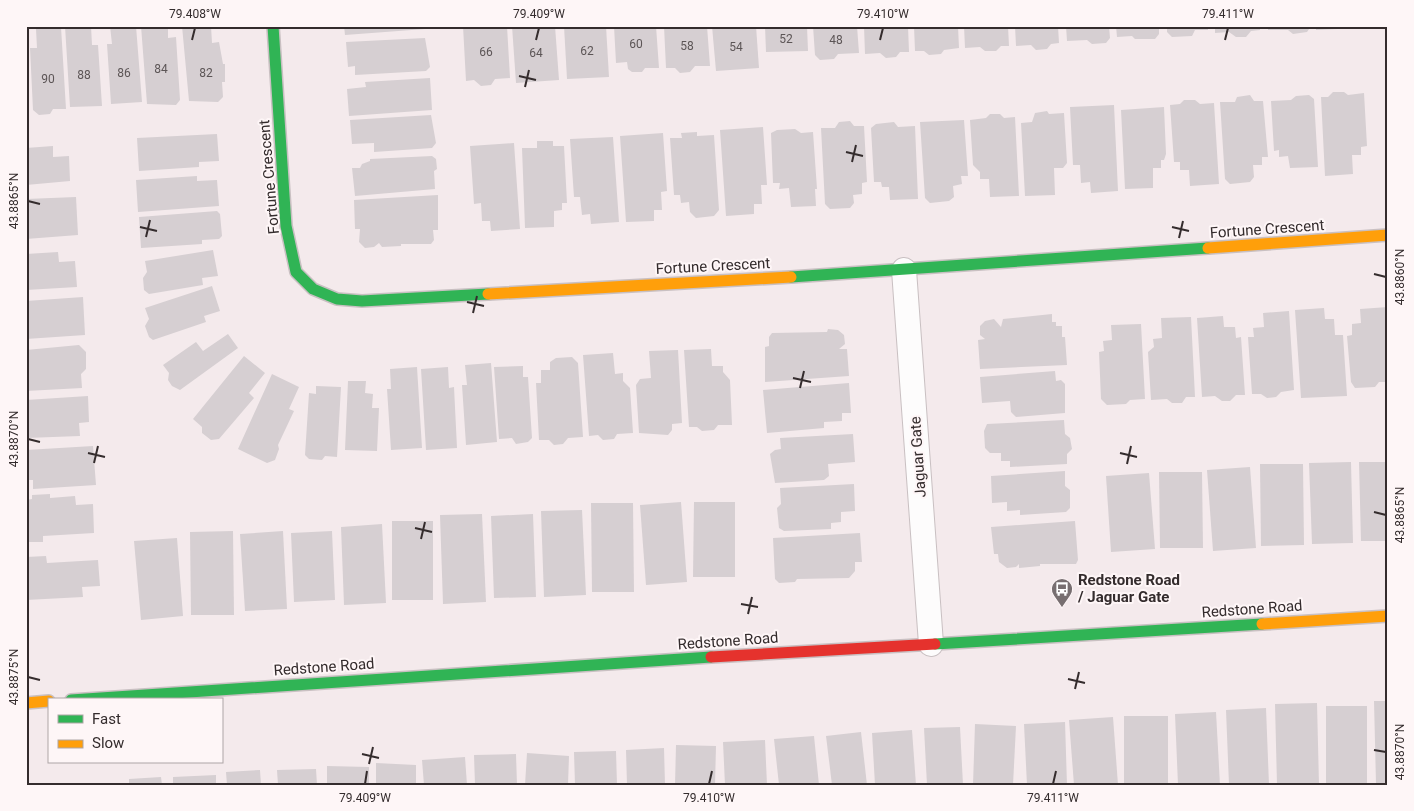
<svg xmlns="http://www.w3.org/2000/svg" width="1414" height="811" font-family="Roboto,sans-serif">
<rect width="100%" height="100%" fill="#f4eaec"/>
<!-- building -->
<g fill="#d6cfd2">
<path d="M 65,26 L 91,26 L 92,45 L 98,45 L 102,106 L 70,107 Z"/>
<path d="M 110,26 L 136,26 L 142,102 L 111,104 L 107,44 L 112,44 Z"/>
<path d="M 141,26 L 168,26 L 168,38 L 176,37 L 180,100 L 176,105 L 147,104 Z"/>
<path d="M 182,26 L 211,26 L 212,43 L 219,42 L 223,64 L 225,64 L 225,82 L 222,82 L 223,97 L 218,102 L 189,101 Z"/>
<path d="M 344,26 L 425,26 L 425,29 L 345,35 Z"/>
<path d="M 463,26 L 507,26 L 510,78 L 495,79 L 491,85 L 481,86 L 474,80 L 466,81 Z"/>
<path d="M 512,26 L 555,26 L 559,80 L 516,83 Z"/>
<path d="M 564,26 L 606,26 L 609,77 L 567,79 Z"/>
<path d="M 614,26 L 656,26 L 659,68 L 645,68 L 642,72 L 632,72 L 628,69 L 627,62 L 616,63 Z"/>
<path d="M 664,26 L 707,26 L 710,66 L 695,66 L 690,72 L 680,73 L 675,68 L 666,68 Z"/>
<path d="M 712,26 L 756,26 L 759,68 L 716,71 Z"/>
<path d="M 765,26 L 807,26 L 808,51 L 766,52 Z"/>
<path d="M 813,26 L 857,26 L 859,53 L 838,54 L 834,59 L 820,60 L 815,55 Z"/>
<path d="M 864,26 L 908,26 L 909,52 L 900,52 L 896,57 L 886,58 L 880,53 L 865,54 Z"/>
<path d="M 914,26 L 958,26 L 959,48 L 944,50 L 941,54 L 929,55 L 924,51 L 915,51 Z"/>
<path d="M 964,26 L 1008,26 L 1009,46 L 1001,46 L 996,51 L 985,51 L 980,47 L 965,48 Z"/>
<path d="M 1015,26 L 1058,26 L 1059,43 L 1051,44 L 1047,49 L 1036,50 L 1031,45 L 1016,46 Z"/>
<path d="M 1066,26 L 1109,26 L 1110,38 L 1106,43 L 1092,44 L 1087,40 L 1067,41 Z"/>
<path d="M 1116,26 L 1159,26 L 1159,34 L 1155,39 L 1135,39 L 1132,36 L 1117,37 Z"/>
<path d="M 1167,26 L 1208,26 L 1208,30 L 1195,30 L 1192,36 L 1172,37 L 1167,32 Z"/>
<path d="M 1215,26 L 1260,26 L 1260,30 L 1251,31 L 1246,37 L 1236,37 L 1229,32 L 1215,33 Z"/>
<path d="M 1268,26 L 1311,26 L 1307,32 L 1293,34 L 1288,30 L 1268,30 Z"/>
<path d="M 1316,26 L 1359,26 L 1359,28 L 1316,30 Z"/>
<path d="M 61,27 L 66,109 L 53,109 L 50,114 L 39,115 L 33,110 L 30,48 L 37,48 L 36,29 Z"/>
<path d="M 425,38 L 430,67 L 426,71 L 355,75 L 355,66 L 348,67 L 346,42 Z"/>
<path d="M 430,78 L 432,110 L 349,116 L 347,89 L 366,87 L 365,82 Z"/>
<path d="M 1333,92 L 1344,92 L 1348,95 L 1364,93 L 1367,146 L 1361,147 L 1361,155 L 1352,155 L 1353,174 L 1325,176 L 1321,97 L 1328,97 Z"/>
<path d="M 1250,95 L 1254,101 L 1263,101 L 1268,157 L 1262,157 L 1262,165 L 1253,165 L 1254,177 L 1250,182 L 1230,184 L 1225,179 L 1220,102 L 1235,102 L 1237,97 Z"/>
<path d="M 1309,95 L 1314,99 L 1318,167 L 1290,168 L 1288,156 L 1279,157 L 1279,150 L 1274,151 L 1271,101 L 1291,100 L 1296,96 Z"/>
<path d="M 1184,100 L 1195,100 L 1200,104 L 1214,103 L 1219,184 L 1190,186 L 1189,170 L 1180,170 L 1180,162 L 1174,162 L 1170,105 L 1180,104 Z"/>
<path d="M 1114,105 L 1118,191 L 1091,193 L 1090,182 L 1081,183 L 1080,165 L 1073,165 L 1070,107 Z"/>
<path d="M 1164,107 L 1166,154 L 1164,160 L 1161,160 L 1161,168 L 1153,168 L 1153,188 L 1125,189 L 1121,110 Z"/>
<path d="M 1047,111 L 1049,114 L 1064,113 L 1067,163 L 1063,168 L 1054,168 L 1055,195 L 1025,196 L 1021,123 L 1032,122 L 1035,113 Z"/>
<path d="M 990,114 L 1000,114 L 1004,118 L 1015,117 L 1019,196 L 990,197 L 989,179 L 980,179 L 980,172 L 973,165 L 970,120 L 986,118 Z"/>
<path d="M 431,115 L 436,143 L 432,148 L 374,152 L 374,143 L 352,144 L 350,120 Z"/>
<path d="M 964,120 L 968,176 L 961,176 L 962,184 L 953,186 L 954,197 L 949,201 L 930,203 L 925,198 L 920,122 Z"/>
<path d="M 850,121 L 854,126 L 864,126 L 867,182 L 862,183 L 862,194 L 853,195 L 854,203 L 850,208 L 830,209 L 825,204 L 821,128 L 835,128 L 839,122 Z"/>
<path d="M 894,122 L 898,127 L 915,126 L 918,199 L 890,200 L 889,187 L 882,187 L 881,182 L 874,182 L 871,128 L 876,124 Z"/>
<path d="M 763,127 L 767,185 L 761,185 L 762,204 L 754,204 L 754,214 L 726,216 L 720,130 Z"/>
<path d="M 795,129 L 801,133 L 813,132 L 817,189 L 815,189 L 816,206 L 791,207 L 789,188 L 779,189 L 780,183 L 773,183 L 771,133 L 777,130 Z"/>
<path d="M 697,132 L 697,136 L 714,135 L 719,210 L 714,216 L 696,218 L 690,212 L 689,202 L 681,203 L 680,195 L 674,195 L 670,138 L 682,138 L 681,133 Z"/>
<path d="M 663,133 L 667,191 L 661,192 L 662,210 L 654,210 L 654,221 L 626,222 L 620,136 Z"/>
<path d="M 217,134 L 219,161 L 199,162 L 199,167 L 139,171 L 137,138 Z"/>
<path d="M 613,137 L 619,222 L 591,224 L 590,214 L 582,215 L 580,197 L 574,197 L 570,139 Z"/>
<path d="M 537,141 L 553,141 L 553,146 L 564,146 L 567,203 L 562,203 L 562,210 L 554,211 L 554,227 L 525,228 L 522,148 L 537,148 Z"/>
<path d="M 514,143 L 520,229 L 491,231 L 490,221 L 482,221 L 481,203 L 474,204 L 470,146 Z"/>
<path d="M 53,146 L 53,157 L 69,156 L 70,181 L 26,185 L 26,148 Z"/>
<path d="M 432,156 L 436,159 L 437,169 L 434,171 L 435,189 L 355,196 L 352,168 L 360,168 L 362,164 L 370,161 L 370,159 Z"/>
<path d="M 197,176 L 197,181 L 217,180 L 219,206 L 138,212 L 136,180 Z"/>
<path d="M 438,195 L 438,230 L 433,230 L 434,240 L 431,244 L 401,244 L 401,246 L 382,247 L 379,243 L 374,247 L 365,248 L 359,242 L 360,229 L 355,229 L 354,200 Z"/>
<path d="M 76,197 L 78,235 L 26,239 L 26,199 Z"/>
<path d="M 217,211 L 220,214 L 222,236 L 219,239 L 202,240 L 202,244 L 141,248 L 139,217 Z"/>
<path d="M 213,250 L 218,276 L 202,278 L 203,285 L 149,294 L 144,290 L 143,278 L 147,272 L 145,261 Z"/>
<path d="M 58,252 L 59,262 L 75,261 L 77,287 L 26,290 L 26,254 Z"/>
<path d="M 212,286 L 220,311 L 204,316 L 206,322 L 153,340 L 149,337 L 145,326 L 149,319 L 145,308 Z"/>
<path d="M 83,297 L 85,335 L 26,339 L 26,301 Z"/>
<path d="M 1388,307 L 1388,382 L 1379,382 L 1375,387 L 1355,388 L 1351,382 L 1347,336 L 1352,335 L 1352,324 L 1361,323 L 1360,309 Z"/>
<path d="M 1324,308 L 1325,319 L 1334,319 L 1335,335 L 1343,335 L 1347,396 L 1301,398 L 1295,310 Z"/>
<path d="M 1289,311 L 1294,390 L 1281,392 L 1276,397 L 1267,398 L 1261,394 L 1252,394 L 1248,337 L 1254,337 L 1253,328 L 1264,327 L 1263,313 Z"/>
<path d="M 1052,314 L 1052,322 L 1056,322 L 1056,326 L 1062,326 L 1062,337 L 1065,337 L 1067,365 L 980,369 L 978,340 L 985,339 L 980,335 L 980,326 L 985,321 L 994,319 L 1001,327 L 1003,319 Z"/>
<path d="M 1223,316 L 1224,327 L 1235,327 L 1236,338 L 1241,337 L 1245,395 L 1236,395 L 1230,401 L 1222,401 L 1215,396 L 1202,397 L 1197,318 Z"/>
<path d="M 1191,317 L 1195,397 L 1186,397 L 1182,403 L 1172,403 L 1167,399 L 1151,400 L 1148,352 L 1154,347 L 1153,339 L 1162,338 L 1161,318 Z"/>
<path d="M 1141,324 L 1145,399 L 1130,400 L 1126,404 L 1107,405 L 1101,399 L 1099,352 L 1104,351 L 1103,341 L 1112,340 L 1111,325 Z"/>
<path d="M 828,329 L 838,330 L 844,335 L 845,344 L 839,349 L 847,349 L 849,376 L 765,382 L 765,347 L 769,346 L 769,337 L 772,333 L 827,332 Z"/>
<path d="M 228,334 L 238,348 L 180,390 L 172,386 L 168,380 L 169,373 L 163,365 L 196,342 L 203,351 Z"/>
<path d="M 79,345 L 86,352 L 86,369 L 81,374 L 82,388 L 26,391 L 26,350 Z"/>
<path d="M 711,349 L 712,366 L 723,366 L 723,372 L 730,380 L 732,425 L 718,425 L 714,430 L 702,431 L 697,427 L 689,427 L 684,350 Z"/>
<path d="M 678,350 L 682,423 L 672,424 L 672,430 L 668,435 L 639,433 L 636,385 L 640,379 L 651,378 L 649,351 Z"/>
<path d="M 613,353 L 615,374 L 623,373 L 623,381 L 630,388 L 633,433 L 617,434 L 614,439 L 603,440 L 598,435 L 589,436 L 583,355 Z"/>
<path d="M 244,356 L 265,373 L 249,393 L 254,398 L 219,439 L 211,440 L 202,433 L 202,427 L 193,419 Z"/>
<path d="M 572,357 L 578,363 L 583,437 L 568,438 L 563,444 L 554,445 L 549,440 L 539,440 L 536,383 L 541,383 L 541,370 L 550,370 L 550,362 L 556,358 Z"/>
<path d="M 491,363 L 497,442 L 466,445 L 462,385 L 467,385 L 465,365 Z"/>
<path d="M 523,366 L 523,377 L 528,377 L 532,438 L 528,442 L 516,444 L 512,438 L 499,439 L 494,367 Z"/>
<path d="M 417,367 L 422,448 L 391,450 L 387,389 L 391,389 L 390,369 Z"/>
<path d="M 448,367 L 449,388 L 454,387 L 457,448 L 426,450 L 421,369 Z"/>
<path d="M 1055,371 L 1056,381 L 1061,380 L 1065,384 L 1065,413 L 1016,417 L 1011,412 L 1010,401 L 982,403 L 980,377 Z"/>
<path d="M 272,374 L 299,387 L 289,409 L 294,411 L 278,445 L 279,449 L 275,460 L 267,463 L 238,449 Z"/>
<path d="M 348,381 L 366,381 L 365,393 L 373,394 L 372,408 L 379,408 L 377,451 L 345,450 Z"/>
<path d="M 849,383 L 851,413 L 842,413 L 842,421 L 824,422 L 824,428 L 767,433 L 763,390 Z"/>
<path d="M 316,386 L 341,387 L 337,457 L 325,456 L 322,460 L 309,459 L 305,455 L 309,393 L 316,394 Z"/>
<path d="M 88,396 L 89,422 L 79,423 L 80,436 L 26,438 L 26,400 Z"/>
<path d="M 1064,420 L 1065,434 L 1070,438 L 1072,449 L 1067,454 L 1067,464 L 1010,467 L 1010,461 L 1001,461 L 1001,453 L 990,453 L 985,448 L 984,431 L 987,424 Z"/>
<path d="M 853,434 L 855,462 L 828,464 L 829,476 L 824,480 L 775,483 L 770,454 L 775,450 L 781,449 L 780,438 Z"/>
<path d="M 93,446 L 96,485 L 33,489 L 33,480 L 26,480 L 26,450 Z"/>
<path d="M 1351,462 L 1353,543 L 1312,544 L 1309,463 Z"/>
<path d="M 1359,462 L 1388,462 L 1388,541 L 1361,541 Z"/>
<path d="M 1260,464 L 1303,464 L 1304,545 L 1261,546 Z"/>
<path d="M 1250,467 L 1256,548 L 1213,551 L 1207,470 Z"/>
<path d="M 1065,471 L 1065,486 L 1070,490 L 1070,508 L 1066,512 L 1020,515 L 1020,510 L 1007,511 L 1007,502 L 992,503 L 991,476 Z"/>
<path d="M 1159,472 L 1202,472 L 1203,548 L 1160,548 Z"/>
<path d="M 1149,473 L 1155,549 L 1111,552 L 1106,476 Z"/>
<path d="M 854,484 L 855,511 L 841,512 L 841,522 L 831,523 L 831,529 L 784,531 L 779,528 L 777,508 L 781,504 L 780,488 Z"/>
<path d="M 50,494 L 50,498 L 75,496 L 76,505 L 93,504 L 94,533 L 43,536 L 43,542 L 26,542 L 26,500 L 32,499 L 32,495 Z"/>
<path d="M 681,502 L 687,582 L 646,585 L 640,505 Z"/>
<path d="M 694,502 L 735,502 L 735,577 L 693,577 Z"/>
<path d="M 591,503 L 633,503 L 634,592 L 592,592 Z"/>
<path d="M 582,510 L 586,595 L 544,597 L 541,511 Z"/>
<path d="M 482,514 L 486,602 L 443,604 L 440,515 Z"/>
<path d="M 533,514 L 536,597 L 494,598 L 491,516 Z"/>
<rect x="392" y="521" width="41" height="79"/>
<path d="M 1075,521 L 1078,560 L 1076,564 L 1040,564 L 1040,566 L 1019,568 L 1019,564 L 1016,567 L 1007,568 L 999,562 L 998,554 L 994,554 L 991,527 Z"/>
<path d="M 382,524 L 386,603 L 344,605 L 341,527 Z"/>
<path d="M 233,531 L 234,615 L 191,615 L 190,532 Z"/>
<path d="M 283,531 L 287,609 L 245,611 L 240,534 Z"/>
<path d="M 332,531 L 335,600 L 294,602 L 291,533 Z"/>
<path d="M 860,533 L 862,562 L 855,562 L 855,571 L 849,578 L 797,579 L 795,582 L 779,583 L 775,579 L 773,538 Z"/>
<path d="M 177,538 L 183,616 L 141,620 L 134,541 Z"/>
<path d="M 46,556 L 47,563 L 98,560 L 100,586 L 82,587 L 83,597 L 26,600 L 26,557 Z"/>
<path d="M 1374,701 L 1388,701 L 1388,784 L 1376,784 Z"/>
<path d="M 1317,703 L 1319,785 L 1277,785 L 1275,704 Z"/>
<rect x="1326" y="706" width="41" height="78"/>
<path d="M 1266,708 L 1269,785 L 1229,785 L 1226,710 Z"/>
<path d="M 1216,712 L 1220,785 L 1178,785 L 1175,714 Z"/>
<rect x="1124" y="716" width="44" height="69"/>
<path d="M 1113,717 L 1118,785 L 1074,785 L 1069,720 Z"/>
<path d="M 1065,722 L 1067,785 L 1027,785 L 1024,724 Z"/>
<path d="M 975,724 L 1016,726 L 1013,785 L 973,785 Z"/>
<path d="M 960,727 L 963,785 L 927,785 L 924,728 Z"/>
<path d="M 912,730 L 916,785 L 875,785 L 872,733 Z"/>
<path d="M 861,732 L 867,785 L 832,785 L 826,736 Z"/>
<path d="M 814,736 L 819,785 L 779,785 L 774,739 Z"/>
<path d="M 765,740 L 767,785 L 725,785 L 723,742 Z"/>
<path d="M 676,745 L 716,746 L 715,785 L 675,785 Z"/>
<path d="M 664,748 L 665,785 L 627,785 L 626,750 Z"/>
<path d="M 616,751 L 617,785 L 575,785 L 574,752 Z"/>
<path d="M 527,753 L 569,756 L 568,785 L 525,785 Z"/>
<path d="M 516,754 L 517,785 L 475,785 L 474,755 Z"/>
<path d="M 465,757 L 467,785 L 424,785 L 422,760 Z"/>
<path d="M 376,763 L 416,765 L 416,785 L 376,785 Z"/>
<path d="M 327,766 L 369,767 L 369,785 L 327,785 Z"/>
<path d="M 316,769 L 317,785 L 278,785 L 277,770 Z"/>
<path d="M 260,770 L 261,785 L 227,785 L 226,772 Z"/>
<path d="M 216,775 L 216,785 L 173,785 L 173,777 Z"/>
<path d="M 161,777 L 162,785 L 129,785 L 129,779 Z"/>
</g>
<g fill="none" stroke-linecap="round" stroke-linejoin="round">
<!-- street casing -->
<g stroke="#c9c0c2" stroke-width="26">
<path id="street" d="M 904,270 L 931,644"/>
</g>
<!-- fast casing -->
<g stroke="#c9c0c2" stroke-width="14">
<g id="fast">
<path d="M 273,26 L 286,226 L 296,272 L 313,289 L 337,299 L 362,301 L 488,294"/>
<path d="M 791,277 L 1208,248"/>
<path d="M 935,644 L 1262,624"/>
<path d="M 71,700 L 711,657"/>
</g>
</g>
<!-- slow casing -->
<g stroke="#c9c0c2" stroke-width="14">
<g id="slow">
<path d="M 1208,248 L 1388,235"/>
<path d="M 488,294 L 791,277"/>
<path d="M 1262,624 L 1388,616"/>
<path d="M 26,703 L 49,701"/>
</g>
</g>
<!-- jam casing -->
<g stroke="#c9c0c2" stroke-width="14">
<path id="jam" d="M 711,657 L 935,644"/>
</g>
<!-- street -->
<use href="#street" stroke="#fdfcfc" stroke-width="24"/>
<!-- fast -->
<use href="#fast" stroke="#30b455" stroke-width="11"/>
<!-- slow -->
<use href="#slow" stroke="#ff9f0a" stroke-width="11"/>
<!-- jam -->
<use href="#jam" stroke="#e5322d" stroke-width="11"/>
</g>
<!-- ticks -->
<path fill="none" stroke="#342c2d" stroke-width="2" d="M 192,40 L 195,28M 536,40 L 539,28M 880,40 L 883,28M 1225,40 L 1228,28M 519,76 L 536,80M 525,87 L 529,70M 846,152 L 863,156M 852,162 L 856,145M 28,201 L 40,204M 140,227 L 157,231M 1172,227 L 1189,231M 146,237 L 150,220M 1179,238 L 1183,221M 1374,274 L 1386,277M 467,302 L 484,306M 473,313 L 477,296M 793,378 L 811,382M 800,388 L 804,371M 28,439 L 40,442M 88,453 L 105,457M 1120,453 L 1137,457M 94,463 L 98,446M 1127,464 L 1131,446M 1374,512 L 1386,515M 415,528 L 432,532M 421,539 L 425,522M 741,604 L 758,607M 748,614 L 752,597M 28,677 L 40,680M 1068,679 L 1085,683M 1075,689 L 1079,672M 1374,750 L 1386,752M 362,754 L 379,758M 369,764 L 373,747M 365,784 L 367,771M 709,784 L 712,771M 1053,784 L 1056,771"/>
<!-- icons -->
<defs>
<g id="bus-pin" transform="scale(1.125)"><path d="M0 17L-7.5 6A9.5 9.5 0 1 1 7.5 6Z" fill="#776e70" stroke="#fef6f7"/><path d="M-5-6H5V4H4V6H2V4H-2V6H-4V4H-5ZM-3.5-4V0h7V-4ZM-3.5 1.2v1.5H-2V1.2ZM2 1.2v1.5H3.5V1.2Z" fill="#fff"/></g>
</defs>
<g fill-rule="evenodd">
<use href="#bus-pin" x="1062" y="589"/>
</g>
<g text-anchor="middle" stroke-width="4" stroke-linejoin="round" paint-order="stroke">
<!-- number labels -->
<g font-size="12" fill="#5c5556">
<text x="786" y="43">52</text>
<text x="836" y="44">48</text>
<text x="636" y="48">60</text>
<text x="687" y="50">58</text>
<text x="736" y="51">54</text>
<text x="587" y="55">62</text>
<text x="486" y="56">66</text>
<text x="536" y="57">64</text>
<text x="161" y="73">84</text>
<text x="124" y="77">86</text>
<text x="206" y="77">82</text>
<text x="84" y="79">88</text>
<text x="48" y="83">90</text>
</g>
<!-- street labels -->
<g font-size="15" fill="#342c2d" stroke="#fef6f7">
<text transform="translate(269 177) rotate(-95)" y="5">Fortune Crescent</text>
<text transform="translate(1267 229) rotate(-4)" y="5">Fortune Crescent</text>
<text transform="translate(713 266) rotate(-3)" y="5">Fortune Crescent</text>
<text transform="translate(918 457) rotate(-94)" y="5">Jaguar Gate</text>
<text transform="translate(1252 609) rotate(-4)" y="5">Redstone Road</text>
<text transform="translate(728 641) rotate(-4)" y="5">Redstone Road</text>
<text transform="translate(324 667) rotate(-4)" y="5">Redstone Road</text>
</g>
<!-- poi labels -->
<g font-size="15" font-weight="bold" fill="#342c2d" stroke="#fef6f7" text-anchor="start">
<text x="1078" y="585">Redstone Road<tspan x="1078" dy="17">/ Jaguar Gate</tspan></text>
</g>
</g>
<!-- border -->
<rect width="1414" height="811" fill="none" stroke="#fef6f7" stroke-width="55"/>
<!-- legend -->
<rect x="48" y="698" width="175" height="65" fill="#fef6f7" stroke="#ada5a6"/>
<rect x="58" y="715" width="25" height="8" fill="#30b455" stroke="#ada5a6"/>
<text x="92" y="724" font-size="15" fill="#342c2d">Fast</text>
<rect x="58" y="740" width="25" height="8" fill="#ff9f0a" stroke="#ada5a6"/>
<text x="92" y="748" font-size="15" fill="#342c2d">Slow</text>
<rect x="28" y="28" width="1358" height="756" fill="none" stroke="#342c2d" stroke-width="2"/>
<g font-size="12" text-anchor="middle" fill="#342c2d">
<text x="195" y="18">79.408°W</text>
<text x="539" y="18">79.409°W</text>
<text x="883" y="18">79.410°W</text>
<text x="1228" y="18">79.411°W</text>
<text transform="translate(14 201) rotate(-90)" y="4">43.8865°N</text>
<text transform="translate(1400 277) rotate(-90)" y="4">43.8860°N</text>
<text transform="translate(14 439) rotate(-90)" y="4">43.8870°N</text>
<text transform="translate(1400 515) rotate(-90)" y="4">43.8865°N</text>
<text transform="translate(14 677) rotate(-90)" y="4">43.8875°N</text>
<text transform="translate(1400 752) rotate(-90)" y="4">43.8870°N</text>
<text x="365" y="802">79.409°W</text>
<text x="709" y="802">79.410°W</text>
<text x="1053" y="802">79.411°W</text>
</g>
</svg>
